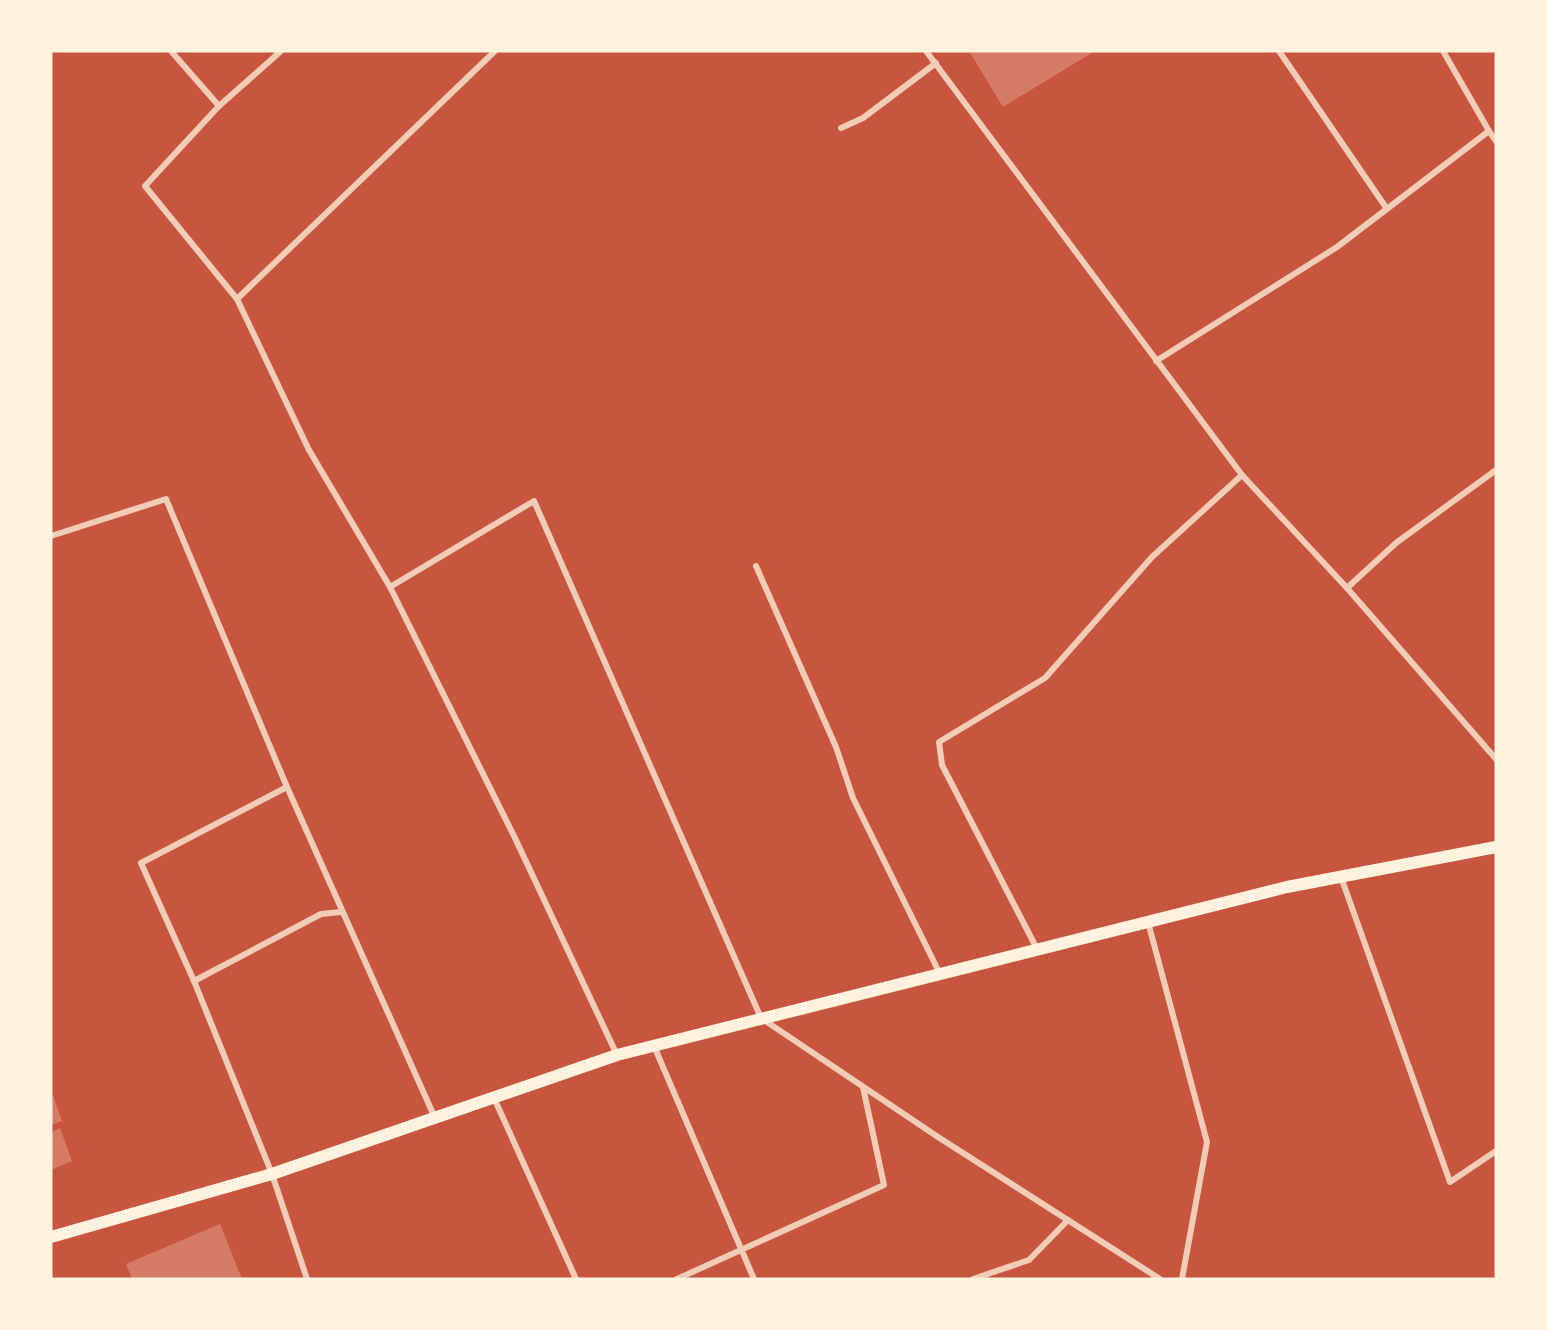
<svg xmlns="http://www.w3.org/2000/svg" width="1547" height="1330" font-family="Karla,sans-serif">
<rect width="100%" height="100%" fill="#c8553d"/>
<!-- building -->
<g fill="#d67c66">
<path d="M 969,51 L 1095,51 L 1003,107 Z"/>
<path d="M 51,1090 L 62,1121 L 51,1125 Z"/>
<path d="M 60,1128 L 72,1161 L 51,1170 L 51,1133 Z"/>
<path d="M 220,1224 L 242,1279 L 132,1279 L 126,1264 Z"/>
</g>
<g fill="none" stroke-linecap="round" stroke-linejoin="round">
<!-- minor -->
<g stroke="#f1ccb7" stroke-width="6">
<path d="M 171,51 L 219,106"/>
<path d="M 281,51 L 219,106 L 145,186 L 237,299 L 309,450 L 390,587 L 515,838 L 617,1055"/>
<path d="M 926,51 L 1242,475 L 1347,588 L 1496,759"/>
<path d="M 1279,51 L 1387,209"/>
<path d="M 1443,51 L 1489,131"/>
<path d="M 841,128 L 863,118 L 936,63"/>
<path d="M 237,299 L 495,51"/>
<path d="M 1156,361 L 1337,247 L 1489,131 L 1496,141"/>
<path d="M 51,536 L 166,499 L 287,787 L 435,1118"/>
<path d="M 756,566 L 836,747 L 853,798 L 940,974"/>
<path d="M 390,587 L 534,501 L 761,1018 L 938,1137 L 1160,1279"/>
<path d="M 1347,588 L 1396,543 L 1496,470"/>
<path d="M 287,787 L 141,863 L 194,981 L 272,1174 L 307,1279"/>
<path d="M 1341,877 L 1450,1182 L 1496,1151"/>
<path d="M 1148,922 L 1207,1142 L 1182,1279"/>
<path d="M 1037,949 L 942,765 L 939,742 L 1045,678 L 1152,557 L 1242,475"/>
<path d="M 194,981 L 321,914 L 341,912"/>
<path d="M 654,1046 L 754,1279"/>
<path d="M 494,1098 L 576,1279"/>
<path d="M 677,1279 L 884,1185 L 863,1087"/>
<path d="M 973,1279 L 1029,1260 L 1068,1220"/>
</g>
<!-- secondary -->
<path stroke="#fff3e0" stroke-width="12" d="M 51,1237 L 272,1174 L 617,1055 L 1287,887 L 1496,847"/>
</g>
<!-- border -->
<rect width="1547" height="1330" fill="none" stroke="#fff3e0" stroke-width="105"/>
</svg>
